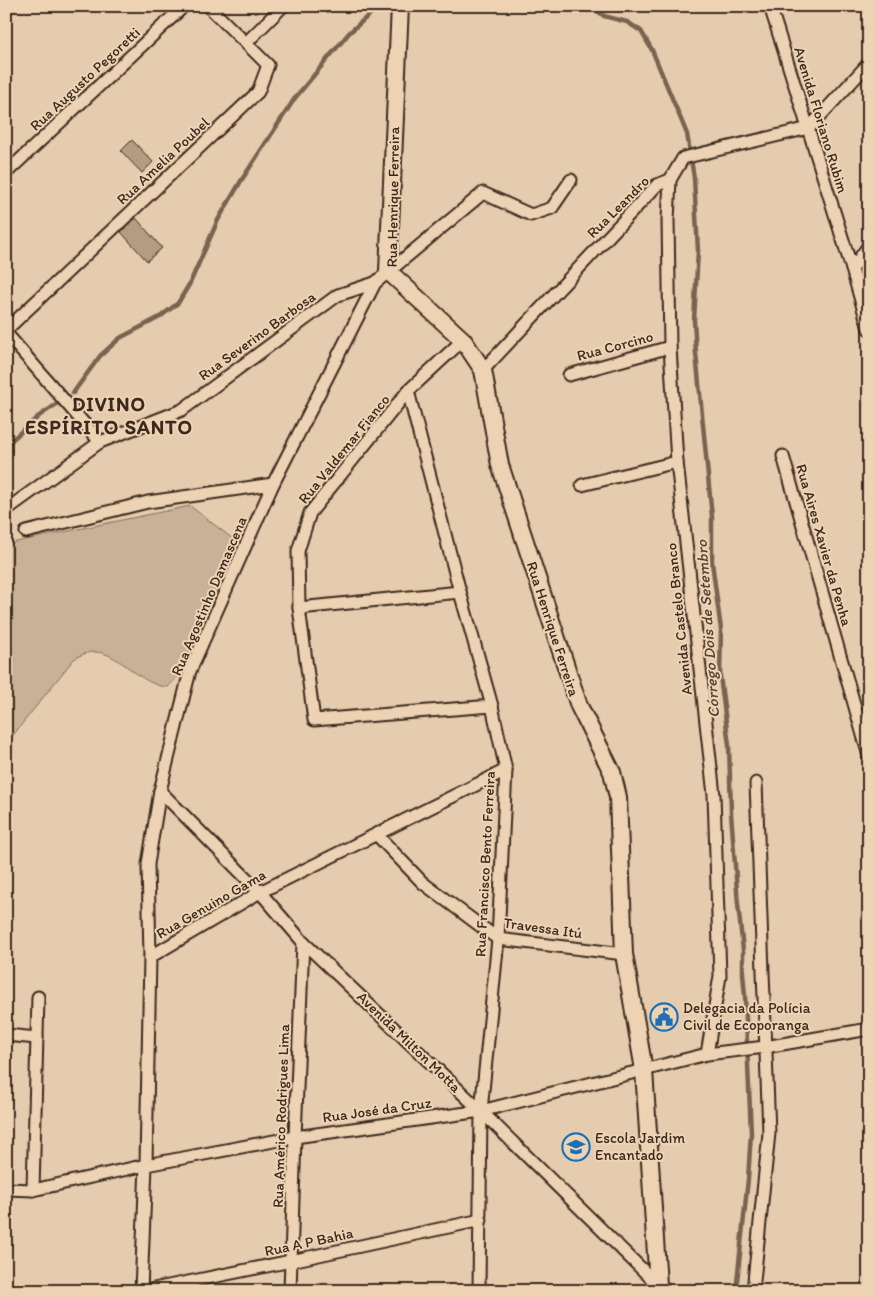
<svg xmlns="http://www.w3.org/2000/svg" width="875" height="1297" font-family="Itim,sans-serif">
<rect width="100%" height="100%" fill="#e6ccae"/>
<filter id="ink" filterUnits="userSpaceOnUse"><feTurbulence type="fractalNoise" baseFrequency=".02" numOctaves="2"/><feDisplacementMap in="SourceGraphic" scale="10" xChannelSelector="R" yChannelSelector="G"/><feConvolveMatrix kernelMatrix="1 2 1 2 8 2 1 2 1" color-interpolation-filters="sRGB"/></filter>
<g filter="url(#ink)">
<!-- green -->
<path fill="#c9b197" stroke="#826e5a" d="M 190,506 L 233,539 L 235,550 L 183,671 L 168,687 C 133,686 110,632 73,660 L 6,744 L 6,544 Z"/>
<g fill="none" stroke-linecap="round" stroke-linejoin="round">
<!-- stream -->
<g stroke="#786451" stroke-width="4.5">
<path d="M 591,6 L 604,16 L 627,22 L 641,31 L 652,50 L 687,134 L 694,178 L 698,251 L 694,320 L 696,353 L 712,517 L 712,562 L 721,630 L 720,676 L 729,745 L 731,813 L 738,904 L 743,950 L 743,973 L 745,996 L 748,1065 L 751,1133 L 748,1179 L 736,1291"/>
<path d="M 73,393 L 100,356 L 120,338 L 160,317 L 178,303 L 190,283 L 218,220 L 241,181 L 295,98 L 349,33 L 379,6"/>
<path d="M 6,445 L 39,416 L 57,404"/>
</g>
</g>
<!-- building -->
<g fill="#b49c83" stroke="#3b2a1e">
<path d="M 132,140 L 153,162 L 142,173 L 121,151 Z"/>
<path d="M 136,218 L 162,248 L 147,261 L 121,232 Z"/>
</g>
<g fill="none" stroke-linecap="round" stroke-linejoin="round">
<!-- street casing -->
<g stroke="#3b2a1e" stroke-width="15">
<g id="street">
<path d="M 770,6 L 852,269 L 869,329"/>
<path d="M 6,8 L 8,6"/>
<path d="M 246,43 L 283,6"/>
<path d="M 6,173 L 184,6"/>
<path d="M 670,180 L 668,220 L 670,347 L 677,462 L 714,795 L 720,976 L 707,1054"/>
<path d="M 852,269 L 869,245"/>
<path d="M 6,330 L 258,92 L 268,65 L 208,6"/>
<path d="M 6,333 L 100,442"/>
<path d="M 463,340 L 408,391 L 310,513 L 298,551 L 299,608 L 314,720 L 492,706"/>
<path d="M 483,370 L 657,185 L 670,180 L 683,158 L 809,128 L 869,63"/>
<path d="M 569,375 L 670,347"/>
<path d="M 408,391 L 460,592 L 492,706 L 506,770 L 498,939 L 481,1111 L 479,1291"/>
<path d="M 783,456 L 869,756"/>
<path d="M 582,485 L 677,462"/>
<path d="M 6,510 L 100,442 L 182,410 L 338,295 L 375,283"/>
<path d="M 26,532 L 148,502 L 273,484"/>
<path d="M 299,608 L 460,592"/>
<path d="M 160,791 L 260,892 L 303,942 L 481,1111 L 658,1285"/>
<path d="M 376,834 L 423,883 L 498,939 L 624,954"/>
<path d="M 150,957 L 148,864 L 160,791 L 190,671 L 273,484 L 375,283 L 483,193 L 531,215 L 552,208 L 571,180"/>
<path d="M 6,1035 L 37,1038"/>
<path d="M 6,1189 L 33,1190 L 146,1165 L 295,1137 L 481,1111 L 707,1054 L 765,1047 L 869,1029"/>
<path d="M 33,1190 L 38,997"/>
<path d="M 141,1291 L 146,1165 L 150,957 L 260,892 L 506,770"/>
<path d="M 144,1291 L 291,1261 L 481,1220"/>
<path d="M 290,1291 L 295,1137 L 303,942"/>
<path d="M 753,1291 L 769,1133 L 756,783"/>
</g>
</g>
<!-- secondary casing -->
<g stroke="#3b2a1e" stroke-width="20">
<path id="secondary" d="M 400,6 L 388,271 L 463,340 L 483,370 L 500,465 L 579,706 L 612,772 L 618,797 L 624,954 L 644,1070 L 658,1285 L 662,1291"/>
</g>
<!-- street -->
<use href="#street" stroke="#edd3b4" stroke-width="11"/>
<!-- secondary -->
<use href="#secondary" stroke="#edd3b4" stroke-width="16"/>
</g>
</g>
<!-- icons -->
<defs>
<g id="civic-ring" transform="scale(1.4375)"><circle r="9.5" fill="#edd3b4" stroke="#1f6fb2" stroke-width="1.5"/><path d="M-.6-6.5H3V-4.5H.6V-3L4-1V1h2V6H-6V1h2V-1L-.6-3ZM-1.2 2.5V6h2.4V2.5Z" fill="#1f6fb2"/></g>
<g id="school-ring" transform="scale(1.4375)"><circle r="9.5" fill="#edd3b4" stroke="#1f6fb2" stroke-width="1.5"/><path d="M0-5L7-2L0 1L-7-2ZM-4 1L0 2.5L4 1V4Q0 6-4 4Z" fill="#1f6fb2"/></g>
</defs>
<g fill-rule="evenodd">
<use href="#civic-ring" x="664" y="1017"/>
<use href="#school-ring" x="576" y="1147"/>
</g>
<g text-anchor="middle" stroke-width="4" stroke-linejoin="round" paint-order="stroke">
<!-- street labels -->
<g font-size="15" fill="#3b2a1e" stroke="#edd3b4">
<text transform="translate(85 79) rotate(-43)" y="5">Rua Augusto Pegoretti</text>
<text transform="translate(821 120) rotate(73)" y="5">Avenida Floriano Rubim</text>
<text transform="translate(163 161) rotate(-43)" y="5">Rua Amelia Poubel</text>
<text transform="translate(393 197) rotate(-89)" y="5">Rua Henrique Ferreira</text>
<text transform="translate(618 207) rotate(-45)" y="5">Rua Leandro</text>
<text transform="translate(257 336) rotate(-36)" y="5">Rua Severino Barbosa</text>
<text transform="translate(615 346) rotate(-15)" y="5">Rua Corcino</text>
<text transform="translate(344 449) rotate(-51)" y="5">Rua Valdemar Fianco</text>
<text transform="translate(824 545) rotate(74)" y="5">Rua Aires Xavier da Penha</text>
<text transform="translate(209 596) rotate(-67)" y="5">Rua Agostinho Damascena</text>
<text transform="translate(679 619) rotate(-96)" y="5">Avenida Castelo Branco</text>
<text transform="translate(553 629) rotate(72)" y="5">Rua Henrique Ferreira</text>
<text transform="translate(485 864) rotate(-87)" y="5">Rua Francisco Bento Ferreira</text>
<text transform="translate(211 904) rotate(-30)" y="5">Rua Genuino Gama</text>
<text transform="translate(543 928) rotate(8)" y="5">Travessa Itú</text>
<text transform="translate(409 1042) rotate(44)" y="5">Avenida Milton Motta</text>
<text transform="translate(377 1110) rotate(-8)" y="5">Rua José da Cruz</text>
<text transform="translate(281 1116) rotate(-88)" y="5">Rua Américo Rodrigues Lima</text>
<text transform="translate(309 1242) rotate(-12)" y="5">Rua A P Bahia</text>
</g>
<!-- poi labels -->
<g font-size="15" fill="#3b2a1e" stroke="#edd3b4" text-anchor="start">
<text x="683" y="1013">Delegacia da Polícia<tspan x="683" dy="17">Civil de Ecoporanga</tspan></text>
<text x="595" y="1143">Escola Jardim<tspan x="595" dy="17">Encantado</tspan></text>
</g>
<!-- water labels -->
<g font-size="16" font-style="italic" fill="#544233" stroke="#edd3b4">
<text transform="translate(707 629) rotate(-94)" y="6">Córrego Dois de Setembro</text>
</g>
<!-- district labels -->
<g font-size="20" font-weight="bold" letter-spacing="1" fill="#3b2a1e" stroke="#edd3b4">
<text x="109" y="411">DIVINO<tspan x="109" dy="23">ESPÍRITO SANTO</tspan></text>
</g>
</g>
<!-- margin -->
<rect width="875" height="1297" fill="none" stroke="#edd3b4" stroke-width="25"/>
<rect x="12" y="12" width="850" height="1272" fill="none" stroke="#3b2a1e" stroke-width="2" filter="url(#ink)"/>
</svg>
